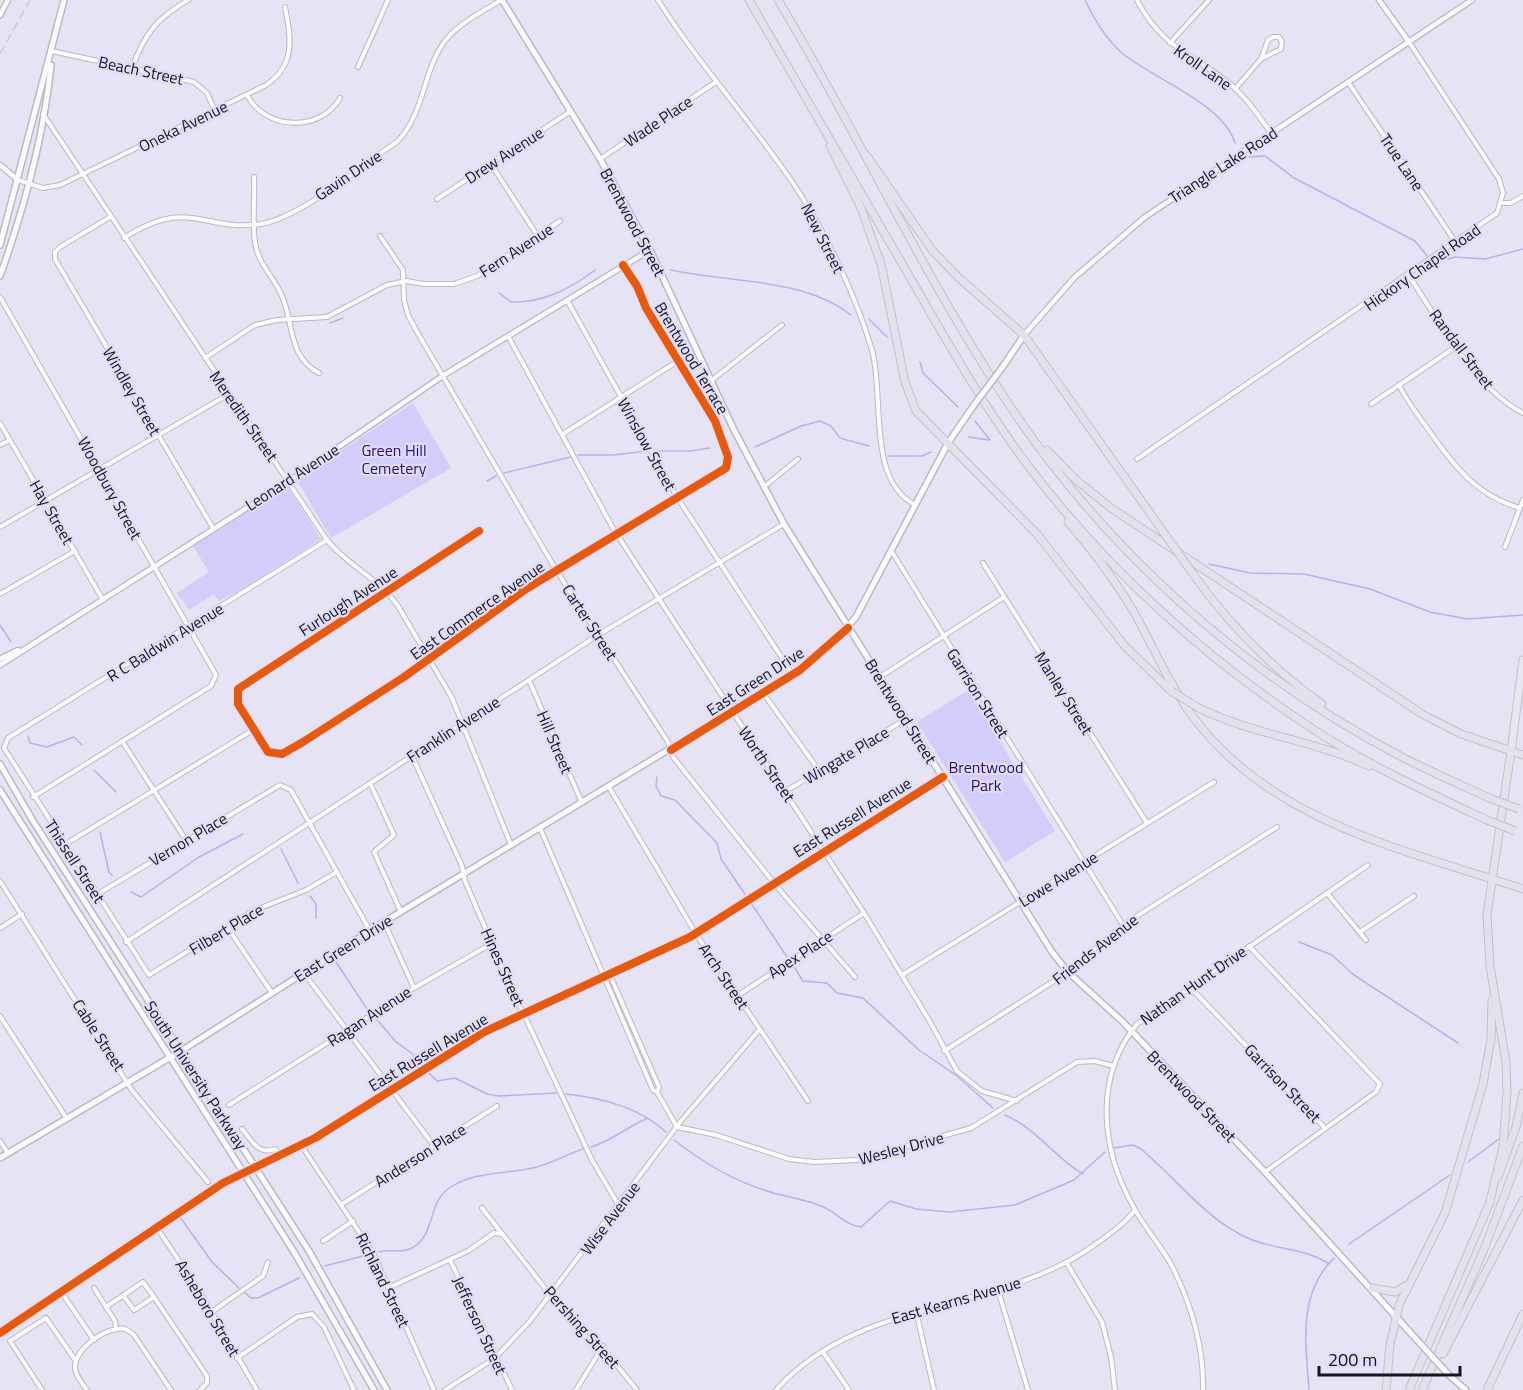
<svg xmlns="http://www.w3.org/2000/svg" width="1523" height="1390" font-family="'Titillium Web',sans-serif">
<rect width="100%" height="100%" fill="#e5e3f4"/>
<!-- green -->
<g fill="#d2cdfa">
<path d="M 413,403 L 451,468 L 331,538 L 297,480 Z"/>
<path d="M 287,486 L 321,539 L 237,592 L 218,601 L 214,594 L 189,610 L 177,593 L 209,572 L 193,546 Z"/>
<path d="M 968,690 L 1055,831 L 1005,862 L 917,722 Z"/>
</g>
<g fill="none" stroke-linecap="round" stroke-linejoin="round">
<!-- stream -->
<g stroke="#b9b0f1" stroke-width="1.5">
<path d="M 1085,0 C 1094,19 1106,39 1122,53 C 1153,79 1223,103 1235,143"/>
<path d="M 1249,157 L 1265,156 L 1294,178 L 1415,241 L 1428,257"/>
<path d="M 1433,263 L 1455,257 L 1485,259 L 1523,249"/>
<path d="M 671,270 C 729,283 802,277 851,315"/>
<path d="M 499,293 L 511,302 C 543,303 570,289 595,270"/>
<path d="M 869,319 L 887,337"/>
<path d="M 330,323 L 343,318"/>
<path d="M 920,362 L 923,373 L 958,407"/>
<path d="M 975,421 L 990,440"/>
<path d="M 969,437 L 989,440"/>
<path d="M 755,447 L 801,426 L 820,421 L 831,426 L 840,438 L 869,446"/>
<path d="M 656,451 L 691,451 L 710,448"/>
<path d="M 578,455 L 613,455 L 647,451"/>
<path d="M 888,456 L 922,456 L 931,452"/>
<path d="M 504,473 L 571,457"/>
<path d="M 487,481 L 496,476"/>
<path d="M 1209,564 L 1250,573 L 1304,574 L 1370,589 L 1430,612 L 1467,619 L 1523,615"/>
<path d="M 0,625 L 11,642"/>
<path d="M 28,736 L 30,743 L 47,747 L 74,737 L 82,745"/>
<path d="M 94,770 L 116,792"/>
<path d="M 657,777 L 656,786 L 661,796 L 675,800 L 717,843 L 721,859 L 745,894"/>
<path d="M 100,832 L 109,872 L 112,875"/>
<path d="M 281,849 L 298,883"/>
<path d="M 131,892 L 141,897 L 199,857 L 243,834"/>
<path d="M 310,896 L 316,904 L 316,918"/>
<path d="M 751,903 L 787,957"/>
<path d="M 1299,942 L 1332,955 L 1354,975 L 1458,1043"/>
<path d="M 336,962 L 369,1012"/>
<path d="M 793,965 L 803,981 L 827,983 L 837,993 L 863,998 L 919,1050 L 957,1076 L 993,1108"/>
<path d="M 374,1016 L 395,1041 L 414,1055 L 421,1064"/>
<path d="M 427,1071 L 437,1081 L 455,1078 L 487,1094 L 498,1096 L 557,1093"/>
<path d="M 566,1094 C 602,1098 639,1107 666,1132"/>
<path d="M 1005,1115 C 1037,1129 1054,1157 1083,1174"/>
<path d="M 674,1140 C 701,1161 734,1181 767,1191 C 785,1197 804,1199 821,1206 C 836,1211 844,1225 861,1227 L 890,1201 L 916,1209 L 950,1212 L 1015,1205 L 1074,1180 L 1105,1152"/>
<path d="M 591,1147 C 612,1141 628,1126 648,1118"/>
<path d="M 1113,1148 L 1133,1145 L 1141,1149 C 1176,1178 1207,1221 1250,1239 C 1277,1250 1303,1248 1328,1263"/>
<path d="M 1468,1162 L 1499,1139"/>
<path d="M 180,1217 L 212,1262 L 239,1288"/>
<path d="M 1349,1244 L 1450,1175"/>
<path d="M 379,1252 C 389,1249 401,1253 410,1249 C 436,1237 427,1204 448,1189 C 474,1170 507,1175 537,1167 C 553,1163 567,1154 583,1149"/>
<path d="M 325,1266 L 363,1256"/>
<path d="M 244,1292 L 251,1298 L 258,1298 L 299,1278"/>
<path d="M 1309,1390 C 1306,1344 1297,1294 1334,1258"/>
</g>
<!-- minor casing -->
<g stroke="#bab9c5" stroke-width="6">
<g id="minor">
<path d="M 658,0 C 699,65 752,122 795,186 C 826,233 856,296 872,350 C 885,397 866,479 915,505"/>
<path d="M 1137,0 C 1162,48 1191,53 1229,83 C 1246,97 1258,115 1271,133"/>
<path d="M 1170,43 L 1209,0"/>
<path d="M 52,51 L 194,82 L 207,93 L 215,111"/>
<path d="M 358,67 L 388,0"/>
<path d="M 132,68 C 145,33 156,19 188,0"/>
<path d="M 1348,82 L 1456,243"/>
<path d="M 1235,89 L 1261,59 L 1268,40 L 1273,37 L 1279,37 L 1282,42 L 1281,49 L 1261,59"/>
<path d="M 247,95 C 265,130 320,133 340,98"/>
<path d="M 43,114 L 327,540 C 348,566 378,578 398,606 L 452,698 L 511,845"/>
<path d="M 600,159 L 716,82"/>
<path d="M 491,164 L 537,235"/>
<path d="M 254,177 C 255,198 252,221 255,242 C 258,264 274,277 282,296 C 294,324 288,357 319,373"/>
<path d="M 18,180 L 43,188 L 60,185 L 266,85 C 296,65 291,38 285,7"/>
<path d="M 437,199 L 571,111"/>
<path d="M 1502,203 L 1511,203 L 1523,196"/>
<path d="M 110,217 L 60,247 L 55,252 L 55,259 L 213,528"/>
<path d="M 380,236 L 403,270 L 404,300 L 408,315 L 416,330 L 556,570 L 668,742 L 673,757 L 778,888 L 855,977"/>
<path d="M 124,238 C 190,196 200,232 261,224 C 300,218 364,164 398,141 C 425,111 422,76 442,45 C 455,25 482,12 501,0"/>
<path d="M 1409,276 C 1439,320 1474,388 1523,413"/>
<path d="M 0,297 L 216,675 L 211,686 L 33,797"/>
<path d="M 567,300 L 677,497 L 793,675"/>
<path d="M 508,336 L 614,530 L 864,913 L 929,1020 L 957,1071 L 982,1091 L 1017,1101"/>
<path d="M 205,358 L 255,325 L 277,320 L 327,317 L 387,285 L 406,281 L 424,284 L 454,284 L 477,276 L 560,221"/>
<path d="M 712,380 L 782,325"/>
<path d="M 1399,385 C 1407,402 1419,416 1430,432 C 1454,466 1477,496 1520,508"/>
<path d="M 1371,404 L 1457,346"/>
<path d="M 0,423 L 103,600"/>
<path d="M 563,434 L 678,361"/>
<path d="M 0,445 L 10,440"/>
<path d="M 1137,459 L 1497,213 L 1503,193 L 1499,179 L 1409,42"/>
<path d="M 764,487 L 798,459"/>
<path d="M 0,527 L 229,394"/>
<path d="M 479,531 L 238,689 L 238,704 L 268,752 L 282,754 L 303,742 L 404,677 L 526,589 L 726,468 L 728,457 L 715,421 L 646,308 L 637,286 L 623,265"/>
<path d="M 327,540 L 8,738 L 4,748 L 149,975 L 255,910 L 306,890 L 337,872"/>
<path d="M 1505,547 L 1523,500"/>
<path d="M 892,552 L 1123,925"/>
<path d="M 983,563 L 1147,823"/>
<path d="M 0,594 L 75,551"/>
<path d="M 880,677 L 1004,597"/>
<path d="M 529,680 L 582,803"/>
<path d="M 763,693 L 815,765"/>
<path d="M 122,741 L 186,840"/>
<path d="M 412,756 L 462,866 L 465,881 L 505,974 L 592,1160 L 619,1206"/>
<path d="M 370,783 L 394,835 L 374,852 L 401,912"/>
<path d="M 609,787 L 696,934 L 808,1101"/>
<path d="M 786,791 L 906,719"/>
<path d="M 540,828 L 653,1090 L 657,1092 L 659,1087 L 609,973"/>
<path d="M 64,845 L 253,730"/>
<path d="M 0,881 L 131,1089 L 208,1182"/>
<path d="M 1327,893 L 1366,940"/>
<path d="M 96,895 L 280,785 L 291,790 L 370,931"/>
<path d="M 384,922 L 414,988"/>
<path d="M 227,927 L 272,993"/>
<path d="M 0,928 L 22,914"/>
<path d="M 1360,932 L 1414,896"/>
<path d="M 126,942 L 598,635 L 784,524"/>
<path d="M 1249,946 L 1380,1084 L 1376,1092 L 1265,1172"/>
<path d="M 304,973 L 434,1146"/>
<path d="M 902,975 L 1214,782"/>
<path d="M 1190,987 L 1325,1128"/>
<path d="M 737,996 L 864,913"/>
<path d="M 0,1016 L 67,1119"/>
<path d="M 944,1051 L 1068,972 L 1123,925 L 1277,827"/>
<path d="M 657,1092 L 677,1127 L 716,1135 L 789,1159 L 814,1162 L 858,1160 L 971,1128 L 1077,1062 L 1095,1061 L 1113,1066"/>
<path d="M 229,1105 L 414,988 L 491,944"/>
<path d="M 242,1129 C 253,1142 258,1155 275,1149 L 281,1155"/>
<path d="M 0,1141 L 8,1153"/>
<path d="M 301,1145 L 373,1253 L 434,1390"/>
<path d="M 342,1204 L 497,1106"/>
<path d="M 482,1208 L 555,1301 L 593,1336 L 637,1390"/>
<path d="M 157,1228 L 198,1289 L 257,1390"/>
<path d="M 323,1241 L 353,1221"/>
<path d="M 450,1260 L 512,1390"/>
<path d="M 1066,1262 L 1102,1322 L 1111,1357 L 1115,1390"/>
<path d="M 94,1288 L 115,1321 L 116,1329"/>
<path d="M 388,1288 L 468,1251 L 494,1233 L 502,1234"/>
<path d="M 998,1290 L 1028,1390"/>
<path d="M 62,1293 L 94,1340"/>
<path d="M 154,1297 L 207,1376 L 207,1383 L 200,1390"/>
<path d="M 106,1307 L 143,1282 L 154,1297 L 134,1310 L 123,1295"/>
<path d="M 916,1311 L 934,1390"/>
<path d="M 210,1313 L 263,1276 L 268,1262"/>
<path d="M 0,1333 L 223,1183 L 315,1138 L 484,1032 L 690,937 L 943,777"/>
<path d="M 823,1352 L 849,1390"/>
<path d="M 237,1358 L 297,1317 L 312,1314 L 324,1327 L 354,1390"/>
<path d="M 42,1390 L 10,1341 L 46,1318 L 76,1361"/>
<path d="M 87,1390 C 82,1383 74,1374 75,1365 C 77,1348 102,1331 117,1329 C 125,1327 129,1331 134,1335 L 171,1390"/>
<path d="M 445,1390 L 495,1358 L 530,1321 L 681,1121 L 760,1029"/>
<path d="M 576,1390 L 603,1346"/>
<path d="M 776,1390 C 859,1297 996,1314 1093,1246 C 1108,1235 1124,1225 1135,1210"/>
<path d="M 1203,1390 C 1204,1347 1191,1304 1172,1266 C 1161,1246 1145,1228 1134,1208 C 1101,1150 1093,1078 1137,1024 L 1368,865"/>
</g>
</g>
<!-- tertiary casing -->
<g stroke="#bab9c5" stroke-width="7">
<g id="tertiary">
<path d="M 1379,0 L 1409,42"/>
<path d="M 0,15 L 8,0"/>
<path d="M 0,165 L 18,180"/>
<path d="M 1024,335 L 1074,278 L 1145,217 L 1472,0"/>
<path d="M 0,659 L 18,650"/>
<path d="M 0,665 L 289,481 L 444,375 L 650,250"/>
</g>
</g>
<!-- secondary casing -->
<g stroke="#bab9c5" stroke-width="8">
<g id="secondary">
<path d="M 502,0 L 600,159 L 650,250 L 734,430 L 784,524 L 1052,952 L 1068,972 L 1123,1022 L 1265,1172 L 1417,1340"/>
<path d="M 0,245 L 64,0"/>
<path d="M 0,276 C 24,209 44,135 51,65"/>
<path d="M 1004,365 L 1024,335"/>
<path d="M 0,764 L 33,821 L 309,1251 L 387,1390"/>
<path d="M 0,790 L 294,1252 L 374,1390"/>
<path d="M 0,1158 L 181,1051 L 384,922 L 800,670 L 836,640 L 856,617 L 948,443 L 974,405"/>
<path d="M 1449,1375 L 1466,1390"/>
</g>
</g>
<!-- trunk casing -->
<g stroke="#c2c1ca" stroke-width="9">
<path id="trunk" d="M 1511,751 L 1523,660"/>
</g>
<!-- motorway casing -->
<g stroke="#c2c1ca" stroke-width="9">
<g id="motorway">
<path d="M 749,0 C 799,87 850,173 900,260 C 941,331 980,402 1029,467 C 1107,570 1208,661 1316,731 C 1370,766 1429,793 1487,820"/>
<path d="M 778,0 C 860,136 926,283 1016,415 C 1113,557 1248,676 1400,756 C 1429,771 1459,784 1489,798"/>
<path d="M 830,146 L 861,208 L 881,264 L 905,382 L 916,411 L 1037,534 L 1124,645 L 1171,691"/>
<path d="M 867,156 L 932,250 L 958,277 L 1024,335 L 1162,530"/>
<path d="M 1047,450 L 1075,479 L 1111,508 L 1422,714 L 1461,734 L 1523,755"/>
<path d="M 1068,522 C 1093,551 1116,581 1135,614 C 1153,646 1167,680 1188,710 C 1267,822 1400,848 1523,889"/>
<path d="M 1193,574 C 1230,626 1270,667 1322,704"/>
<path d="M 1199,708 C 1253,735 1314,740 1369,766"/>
<path d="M 1498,1177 L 1516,1127 L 1523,1093"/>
<path d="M 1489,1205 L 1503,1147 L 1507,1091 L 1506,1062 L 1490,966 L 1487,915 L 1511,751"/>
<path d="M 1372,1288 L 1395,1292 L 1409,1284"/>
<path d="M 1443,1354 L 1523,1200"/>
<path d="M 1386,1390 L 1390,1345 L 1399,1305 L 1445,1213 L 1483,1084 L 1491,1039 L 1492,1000"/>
<path d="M 1409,1390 L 1490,1202"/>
<path d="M 1422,1390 L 1485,1247 L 1523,1146"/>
<path d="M 1487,1390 L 1523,1314"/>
</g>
</g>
<!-- minor -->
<use href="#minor" stroke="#fbfbfd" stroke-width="4"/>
<!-- tertiary -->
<use href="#tertiary" stroke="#fbfbfd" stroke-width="4.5"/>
<!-- secondary -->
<use href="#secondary" stroke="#fbfbfd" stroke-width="5"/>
<!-- trunk -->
<use href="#trunk" stroke="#e8e6ef" stroke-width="7"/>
<!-- motorway -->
<use href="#motorway" stroke="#e2e1ec" stroke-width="7"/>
<!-- rail -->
<path stroke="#cccbcf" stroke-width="1.5" stroke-dasharray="9 4.5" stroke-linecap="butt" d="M 0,54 L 30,0"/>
<!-- secondary-bridge casing -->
<g stroke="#bab9c5" stroke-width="8" stroke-linecap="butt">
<g id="secondary-bridge">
<path d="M 974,405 L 1004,365"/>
<path d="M 1417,1340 L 1449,1375"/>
</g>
</g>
<!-- motorway-bridge casing -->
<g stroke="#c2c1ca" stroke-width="9" stroke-linecap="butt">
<g id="motorway-bridge">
<path d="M 1162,530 L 1193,574"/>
<path d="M 1171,691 L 1199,708"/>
<path d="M 1489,798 L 1519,809"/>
<path d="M 1487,820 L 1515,831"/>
</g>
</g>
<!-- secondary-bridge -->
<use href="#secondary-bridge" stroke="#fbfbfd" stroke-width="5"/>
<!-- motorway-bridge -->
<use href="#motorway-bridge" stroke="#e2e1ec" stroke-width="7"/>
<!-- cycleway casing -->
<g stroke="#dfddfa" stroke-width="11">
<g id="cycleway">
<path d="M 479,531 L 238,689 L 238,704 L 268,752 L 282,754 L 303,742 L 404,677 L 526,589 L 726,468 L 728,457 L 715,421 L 646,308 L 637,286 L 623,265"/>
<path d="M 671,750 L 800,670 L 848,628"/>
<path d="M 0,1333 L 223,1183 L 315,1138 L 484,1032 L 690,937 L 943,777"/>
</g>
</g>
<!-- cycleway -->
<use href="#cycleway" stroke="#e8590c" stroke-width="8"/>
</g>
<g text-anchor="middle" stroke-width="4.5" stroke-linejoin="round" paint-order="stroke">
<!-- street labels -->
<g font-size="16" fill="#16151f" stroke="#dfddfa">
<text transform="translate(1203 67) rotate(35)" y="6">Kroll Lane</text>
<text transform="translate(141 70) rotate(12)" y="6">Beach Street</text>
<text transform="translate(658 121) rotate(-34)" y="6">Wade Place</text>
<text transform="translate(183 126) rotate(-26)" y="6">Oneka Avenue</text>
<text transform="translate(504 155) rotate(-33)" y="6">Drew Avenue</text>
<text transform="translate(1402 162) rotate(56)" y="6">True Lane</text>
<text transform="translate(1223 165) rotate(-33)" y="6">Triangle Lake Road</text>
<text transform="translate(348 175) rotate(-34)" y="6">Gavin Drive</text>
<text transform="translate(633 222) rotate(62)" y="6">Brentwood Street</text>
<text transform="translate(823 238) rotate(63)" y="6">New Street</text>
<text transform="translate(516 250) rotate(-33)" y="6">Fern Avenue</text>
<text transform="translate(1422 267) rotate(-35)" y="6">Hickory Chapel Road</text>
<text transform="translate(1462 349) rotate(53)" y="6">Randall Street</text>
<text transform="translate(692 358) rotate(59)" y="6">Brentwood Terrace</text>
<text transform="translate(132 391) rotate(60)" y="6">Windley Street</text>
<text transform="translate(244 416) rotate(55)" y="6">Meredith Street</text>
<text transform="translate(647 444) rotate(61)" y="6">Winslow Street</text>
<text transform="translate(292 477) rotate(-33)" y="6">Leonard Avenue</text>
<text transform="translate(110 488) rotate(61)" y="6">Woodbury Street</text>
<text transform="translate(52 512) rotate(60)" y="6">Hay Street</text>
<text transform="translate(348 601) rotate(-33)" y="6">Furlough Avenue</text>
<text transform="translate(477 610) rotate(-35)" y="6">East Commerce Avenue</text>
<text transform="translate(590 622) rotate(57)" y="6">Carter Street</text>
<text transform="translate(165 642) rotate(-32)" y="6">R C Baldwin Avenue</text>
<text transform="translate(755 681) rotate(-33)" y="6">East Green Drive</text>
<text transform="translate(978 693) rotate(58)" y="6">Garrison Street</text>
<text transform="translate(1064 693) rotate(58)" y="6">Manley Street</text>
<text transform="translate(901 711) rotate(58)" y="6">Brentwood Street</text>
<text transform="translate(453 729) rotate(-33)" y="6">Franklin Avenue</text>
<text transform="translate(555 742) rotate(67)" y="6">Hill Street</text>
<text transform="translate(846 755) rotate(-31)" y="6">Wingate Place</text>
<text transform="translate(767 764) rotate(56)" y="6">Worth Street</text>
<text transform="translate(852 817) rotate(-32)" y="6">East Russell Avenue</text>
<text transform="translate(188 839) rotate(-31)" y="6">Vernon Place</text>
<text transform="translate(75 861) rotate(57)" y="6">Thissell Street</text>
<text transform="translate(1058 879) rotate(-32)" y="6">Lowe Avenue</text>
<text transform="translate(226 929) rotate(-31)" y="6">Filbert Place</text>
<text transform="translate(343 948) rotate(-32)" y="6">East Green Drive</text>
<text transform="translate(1095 949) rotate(-38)" y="6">Friends Avenue</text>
<text transform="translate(800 954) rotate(-33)" y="6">Apex Place</text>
<text transform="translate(503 967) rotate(66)" y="6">Hines Street</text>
<text transform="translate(724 976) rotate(56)" y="6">Arch Street</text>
<text transform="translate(1193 985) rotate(-35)" y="6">Nathan Hunt Drive</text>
<text transform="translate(369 1016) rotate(-33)" y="6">Ragan Avenue</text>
<text transform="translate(99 1035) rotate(57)" y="6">Cable Street</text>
<text transform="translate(428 1052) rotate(-31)" y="6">East Russell Avenue</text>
<text transform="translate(196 1075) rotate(57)" y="6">South University Parkway</text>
<text transform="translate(1283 1083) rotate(46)" y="6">Garrison Street</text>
<text transform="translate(1192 1096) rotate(46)" y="6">Brentwood Street</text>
<text transform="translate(901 1148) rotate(-15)" y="6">Wesley Drive</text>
<text transform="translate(420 1155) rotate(-32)" y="6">Anderson Place</text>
<text transform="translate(610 1218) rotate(-53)" y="6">Wise Avenue</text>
<text transform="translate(383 1280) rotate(64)" y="6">Richland Street</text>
<text transform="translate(956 1300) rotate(-16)" y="6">East Kearns Avenue</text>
<text transform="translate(208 1308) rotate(59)" y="6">Asheboro Street</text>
<text transform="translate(480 1325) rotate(65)" y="6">Jefferson Street</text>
<text transform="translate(582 1327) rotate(48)" y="6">Pershing Street</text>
</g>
<!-- park labels -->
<g font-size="16" fill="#300a71" stroke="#dfddfa">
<text x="394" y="456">Green Hill<tspan x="394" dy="18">Cemetery</tspan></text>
<text x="986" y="773">Brentwood<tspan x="986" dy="18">Park</tspan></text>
</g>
</g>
<!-- scale -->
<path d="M1319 1366v9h141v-9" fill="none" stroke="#16151f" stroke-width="3"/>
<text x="1328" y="1366" font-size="18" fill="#16151f" stroke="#dfddfa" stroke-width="4.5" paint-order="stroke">200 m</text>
</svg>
